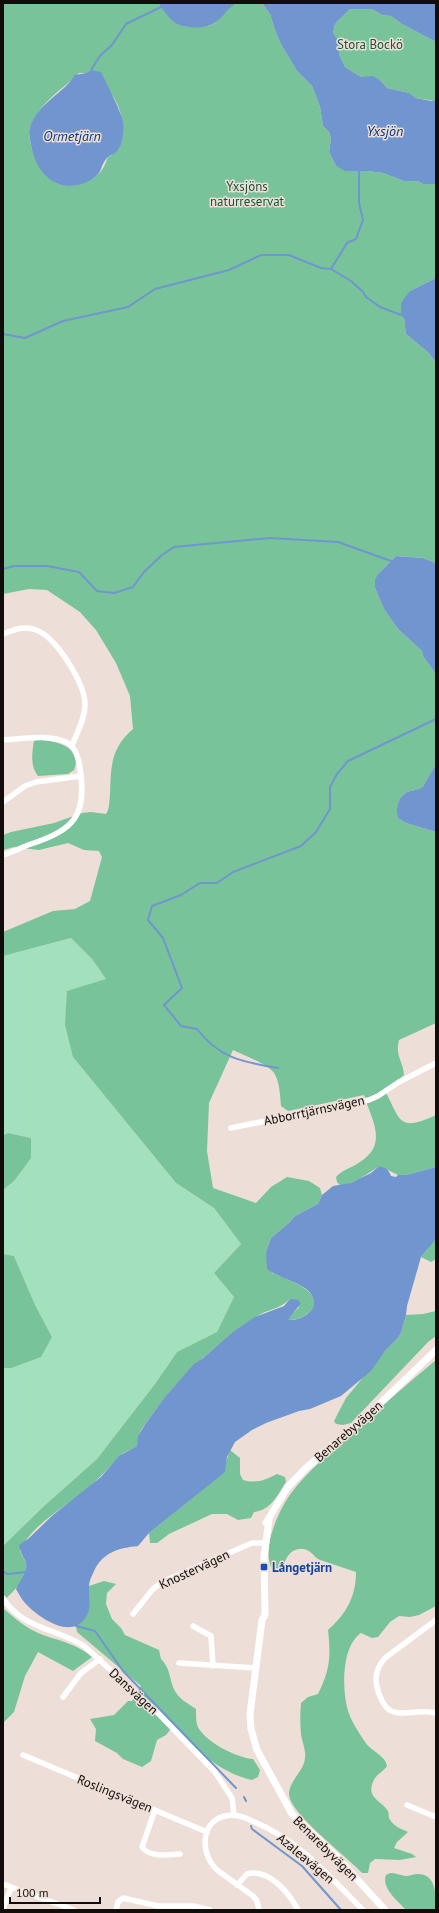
<svg xmlns="http://www.w3.org/2000/svg" width="439" height="1913" font-family="'PT Sans',sans-serif">
<rect width="100%" height="100%" fill="#eddfd7"/>
<!-- green -->
<path fill="#a3e0bd" d="M 71,938 L 92,959 L 106,979 L 73,1057 L 176,1183 L 214,1208 L 241,1244 L 214,1273 L 234,1297 L 217,1332 L 177,1352 L 155,1384 L 97,1459 L 43,1507 L 3,1546 L 3,1368 L 11,1368 L 52,1337 L 35,1305 L 14,1256 L 3,1254 L 3,1190 L 14,1181 L 31,1157 L 31,1138 L 8,1133 L 3,1135 L 3,956 Z"/>
<!-- forest -->
<g fill="#78c39a" fill-rule="evenodd">
<path d="M 3,3 L 159,3 L 177,24 L 188,27 L 209,26 L 215,23 L 227,8 L 236,4 L 262,3 L 270,14 L 276,33 L 282,46 L 297,71 L 312,86 L 314,91 L 320,107 L 323,126 L 329,132 L 331,138 L 329,152 L 336,166 L 352,171 L 368,171 L 383,173 L 404,181 L 418,181 L 423,184 L 436,184 L 436,278 L 410,291 L 404,318 L 406,334 L 429,353 L 436,363 L 436,563 L 423,558 L 396,556 L 378,574 L 375,588 L 384,609 L 398,629 L 422,651 L 423,656 L 436,674 L 436,764 L 423,788 C 419,790 415,790 410,791 C 399,794 395,807 398,818 L 406,823 L 436,832 L 436,1023 L 399,1040 C 395,1057 403,1060 404,1075 L 395,1083 L 384,1089 C 401,1120 397,1133 436,1115 L 436,1167 L 406,1175 L 398,1175 L 382,1167 L 378,1167 L 358,1180 L 346,1185 L 340,1185 L 337,1182 L 336,1177 C 343,1169 352,1168 360,1162 C 389,1144 371,1119 364,1095 L 288,1111 L 281,1106 C 280,1096 280,1082 274,1073 C 268,1064 243,1055 233,1050 L 209,1103 L 207,1151 L 213,1188 L 256,1203 L 271,1187 L 287,1177 L 309,1181 L 320,1188 L 322,1195 L 318,1204 L 295,1216 L 290,1222 L 271,1238 L 266,1252 L 272,1273 C 282,1277 303,1285 310,1293 C 324,1308 301,1321 287,1320 L 299,1307 L 290,1299 C 279,1310 267,1309 256,1317 C 216,1345 183,1372 154,1412 C 149,1419 143,1426 139,1434 C 138,1438 138,1442 137,1446 C 132,1450 125,1451 121,1455 C 109,1467 99,1479 86,1490 C 65,1507 31,1525 20,1551 C 21,1555 25,1559 26,1563 C 29,1578 13,1592 3,1601 L 3,1546 L 43,1507 L 97,1459 L 155,1384 L 177,1352 L 217,1332 L 234,1297 L 214,1273 L 241,1244 L 214,1208 L 176,1183 L 73,1057 L 65,1025 L 67,991 L 106,979 L 92,959 L 71,938 L 3,956 L 3,932 L 53,911 L 75,909 L 90,901 L 102,857 L 99,851 L 84,850 L 68,843 L 39,850 L 14,847 L 3,850 L 3,835 L 11,832 L 54,823 L 82,813 L 91,812 L 106,814 C 110,808 109,802 110,795 C 111,767 110,749 133,729 L 130,696 L 116,663 L 96,630 L 80,612 L 47,590 L 29,589 L 3,594 ZM 91,70 C 101,73 120,105 121,115 C 122,123 114,146 112,155 L 108,157 C 106,162 104,168 101,171 C 97,177 90,180 83,183 C 55,194 36,171 31,145 C 29,137 28,131 31,124 C 41,102 63,89 79,73 L 86,73 Z"/>
<path d="M 350,9 L 372,9 L 382,15 L 391,16 L 402,24 L 436,42 L 435,101 L 416,98 L 409,93 L 387,88 L 381,81 L 373,77 L 361,77 L 345,67 L 339,54 L 338,40 L 333,33 L 335,24 Z"/>
<path d="M 37,740 C 55,740 83,747 74,770 L 68,774 L 38,776 C 30,766 32,753 34,741 Z"/>
<path d="M 8,1133 L 31,1138 L 31,1158 L 14,1181 L 3,1190 L 3,1135 Z"/>
<path d="M 436,1227 L 436,1259 L 431,1262 L 421,1257 L 427,1250 L 436,1233 L 434,1228 Z"/>
<path d="M 3,1254 L 14,1256 L 35,1305 L 52,1337 L 41,1357 L 11,1368 L 3,1368 Z"/>
<path d="M 436,1311 L 436,1336 L 428,1342 L 351,1423 L 343,1425 L 336,1424 L 334,1421 L 346,1398 L 385,1351 L 397,1339 L 401,1333 L 406,1315 L 423,1314 Z"/>
<path d="M 436,1360 L 436,1606 L 419,1615 L 410,1617 L 399,1616 L 390,1622 L 378,1637 L 372,1638 L 361,1633 C 342,1646 342,1686 347,1707 C 349,1718 359,1733 365,1742 C 371,1751 386,1756 387,1766 C 383,1772 376,1774 373,1782 C 366,1798 382,1801 388,1811 C 389,1813 388,1817 390,1820 C 394,1826 401,1829 408,1832 L 397,1842 L 394,1848 L 412,1854 L 416,1857 L 400,1860 L 375,1859 L 370,1863 L 368,1873 L 362,1873 C 347,1856 288,1813 289,1793 C 290,1780 304,1771 305,1758 C 306,1749 302,1742 301,1734 C 300,1724 300,1714 301,1703 L 308,1697 L 318,1694 C 330,1670 331,1657 328,1630 C 346,1614 356,1597 356,1572 C 344,1568 332,1564 320,1560 C 315,1558 312,1552 307,1550 C 295,1545 285,1555 284,1567 L 272,1569 C 261,1548 279,1509 292,1492 C 308,1471 329,1454 348,1436 C 377,1410 406,1385 436,1360 Z"/>
<path d="M 230,1450 L 240,1458 L 240,1474 L 243,1480 C 256,1484 265,1480 277,1474 L 285,1477 L 286,1482 C 277,1496 271,1510 254,1512 L 251,1518 L 238,1520 L 227,1514 L 212,1514 L 169,1534 L 157,1543 L 150,1543 L 149,1533 L 224,1472 L 225,1465 Z"/>
<path d="M 104,1581 L 116,1584 L 107,1593 L 106,1604 L 112,1619 L 121,1628 L 125,1635 L 159,1650 L 161,1659 C 170,1668 169,1676 173,1687 C 177,1698 187,1703 196,1709 C 196,1714 196,1720 197,1725 C 203,1741 237,1758 253,1759 L 260,1770 L 258,1777 L 252,1780 C 220,1773 195,1749 173,1726 L 166,1735 L 157,1740 L 151,1761 L 142,1767 L 123,1759 L 117,1753 L 95,1741 L 96,1729 L 90,1719 L 114,1715 L 128,1701 L 132,1701 L 141,1686 L 77,1632 L 76,1626 C 91,1617 89,1602 89,1586 Z"/>
<path d="M 3,1608 C 12,1616 20,1623 30,1629 C 52,1641 70,1639 92,1657 L 73,1671 L 38,1652 L 25,1676 L 14,1712 L 3,1723 Z"/>
<path d="M 390,1873 C 396,1873 400,1875 405,1876 C 410,1876 414,1874 418,1874 C 437,1874 436,1897 436,1910 L 406,1910 C 398,1901 381,1888 386,1875 Z"/>
</g>
<!-- water -->
<g fill="#7095cf">
<path d="M 159,3 L 239,3 C 227,6 225,16 216,22 C 207,29 188,29 177,24 C 170,20 163,10 159,3 Z"/>
<path d="M 262,3 L 436,3 L 436,42 L 402,24 L 391,16 L 382,15 L 372,9 L 350,9 L 335,24 L 333,33 L 338,40 L 339,54 L 345,67 L 361,77 L 373,76 L 381,81 L 387,88 L 409,93 L 416,98 L 431,101 L 436,100 L 436,184 L 423,184 L 418,181 L 404,181 L 383,173 L 368,171 L 345,171 L 336,166 L 329,152 L 331,138 L 329,132 L 323,126 L 320,107 L 314,91 L 312,86 L 297,71 L 282,46 L 276,33 L 270,14 Z"/>
<path d="M 91,70 L 101,72 C 106,82 122,113 123,122 C 124,130 123,145 117,151 C 115,154 110,155 107,158 C 99,167 104,173 89,181 C 59,196 36,175 31,145 C 30,139 28,133 30,127 C 37,104 63,94 75,75 L 86,73 Z"/>
<path d="M 436,278 L 436,363 L 429,353 L 406,334 L 404,318 L 401,315 L 401,304 L 403,300 L 410,291 Z"/>
<path d="M 396,556 L 423,558 L 436,563 L 436,674 L 423,656 L 422,651 L 398,629 L 384,609 L 375,588 L 375,580 L 378,574 Z"/>
<path d="M 436,764 L 436,832 L 406,823 L 398,818 C 395,807 399,794 410,791 C 415,790 419,790 423,787 Z"/>
<path d="M 378,1167 C 385,1166 389,1170 391,1176 L 396,1177 L 398,1175 L 406,1175 L 436,1167 L 435,1240 L 421,1257 L 407,1306 L 406,1315 L 401,1333 L 397,1339 L 385,1351 L 371,1371 L 341,1396 L 310,1409 L 299,1411 L 266,1423 L 252,1430 L 235,1442 L 227,1457 L 225,1472 L 149,1533 L 138,1546 C 119,1548 103,1552 94,1571 C 91,1578 89,1581 89,1588 C 89,1597 91,1608 87,1615 C 74,1642 39,1618 26,1604 C 22,1600 19,1594 16,1589 C 20,1580 30,1570 25,1560 C 22,1555 20,1551 19,1545 L 28,1539 L 53,1515 L 101,1477 L 119,1456 L 137,1446 L 138,1436 L 146,1423 L 165,1397 L 194,1364 L 202,1359 L 233,1332 L 255,1317 L 284,1306 L 290,1299 L 298,1300 L 301,1303 L 288,1320 C 301,1321 322,1309 311,1294 C 304,1283 278,1278 267,1269 L 266,1252 L 271,1238 L 290,1222 L 295,1216 L 318,1204 L 322,1195 L 333,1186 L 351,1183 L 371,1173 Z"/>
</g>
<g fill="none" stroke-linecap="round" stroke-linejoin="round">
<!-- stream -->
<g stroke="#7095cf" stroke-width="2">
<path d="M 91,70 L 100,56 L 112,45 L 126,24 L 161,7"/>
<path d="M 331,269 L 347,243 L 356,239 L 363,220 L 359,203 L 359,171"/>
<path d="M 3,334 L 25,338 L 63,321 L 128,307 L 155,289 L 229,270 L 261,255 L 289,255 L 321,268 L 331,269 L 351,281 L 363,292 L 366,297 L 380,307 L 401,315"/>
<path d="M 3,569 L 14,566 L 47,566 L 79,572 L 97,591 L 114,593 L 133,587 L 144,572 L 162,555 L 174,547 L 270,538 L 338,542 L 391,561"/>
<path d="M 278,1068 C 243,1062 220,1059 197,1029 L 181,1026 L 164,1005 L 182,988 L 163,938 L 148,920 L 152,906 L 181,895 L 200,883 L 217,883 L 233,872 L 301,846 L 316,832 L 330,809 L 330,787 L 337,774 L 348,761 L 436,719"/>
<path d="M 3,1572 L 8,1574 L 26,1572"/>
<path d="M 76,1626 L 95,1631 L 123,1671 L 236,1788"/>
<path d="M 244,1797 L 246,1801"/>
<path d="M 251,1826 L 252,1829 L 302,1866 L 341,1910"/>
</g>
<!-- minor -->
<g stroke="#fff" stroke-width="5.5">
<path d="M 3,634 C 13,630 25,625 36,630 C 56,637 85,683 85,705 C 85,719 77,732 72,746"/>
<path d="M 3,740 C 24,739 46,734 66,742 C 75,746 79,759 80,768 C 87,816 75,829 31,844 C 22,847 13,852 3,855"/>
<path d="M 3,802 L 25,786 L 36,782 L 81,776"/>
<path d="M 231,1128 L 369,1100 L 378,1096 L 399,1082 L 436,1063"/>
<path d="M 3,1598 C 22,1629 56,1628 84,1646 L 154,1709 L 215,1772 L 232,1798 L 234,1815"/>
<path d="M 133,1614 L 152,1590 L 162,1582 L 252,1543 L 265,1543"/>
<path d="M 436,1620 L 385,1658 C 378,1666 374,1676 377,1687 C 388,1729 407,1706 436,1713"/>
<path d="M 193,1626 L 211,1636 L 213,1666"/>
<path d="M 179,1663 L 256,1668"/>
<path d="M 63,1697 L 81,1673 L 100,1659"/>
<path d="M 23,1755 L 207,1832"/>
<path d="M 407,1805 L 436,1817"/>
<path d="M 155,1810 L 142,1847 C 150,1858 168,1855 180,1854"/>
<path d="M 3,1884 L 74,1910"/>
<path d="M 237,1885 L 247,1874 C 269,1868 289,1893 298,1910"/>
<path d="M 3,1909 L 11,1888"/>
<path d="M 116,1910 L 118,1902 L 123,1898 L 158,1906 L 193,1906 L 210,1910"/>
<path d="M 259,1910 L 257,1901 L 253,1896 L 217,1870 C 200,1854 200,1822 225,1816 C 234,1814 244,1817 252,1821 C 297,1839 329,1876 363,1910"/>
</g>
<!-- tertiary -->
<g stroke="#fff" stroke-width="7">
<path d="M 269,1520 L 264,1557 L 265,1615 L 262,1620 L 250,1714 L 251,1729 L 257,1750 L 292,1814 L 337,1857 L 385,1910"/>
<path d="M 266,1523 L 287,1488 L 306,1468 L 366,1417 L 436,1350"/>
</g>
</g>
<!-- markers -->
<rect fill="#1a4fb4" stroke="#eddfd7" stroke-width="1.5" x="260" y="1563" width="8" height="8" rx="2"/>
<g text-anchor="middle" stroke-width="3" stroke-linejoin="round" paint-order="stroke">
<!-- park labels -->
<g font-size="13" fill="#1b5338" stroke="#eddfd7">
<text x="370" y="49">Stora Bockö</text>
<text x="247" y="191">Yxsjöns<tspan x="247" dy="15">naturreservat</tspan></text>
</g>
<!-- street labels -->
<g font-size="13" fill="#120d0b" stroke="#eddfd7">
<text transform="translate(314 1110) rotate(-12)" y="5">Abborrtjärnsvägen</text>
<text transform="translate(348 1431) rotate(-41)" y="5">Benarebyvägen</text>
<text transform="translate(194 1569) rotate(-25)" y="5">Knostervägen</text>
<text transform="translate(134 1691) rotate(43)" y="5">Dansvägen</text>
<text transform="translate(115 1793) rotate(22)" y="5">Roslingsvägen</text>
<text transform="translate(326 1848) rotate(45)" y="5">Benarebyvägen</text>
<text transform="translate(306 1858) rotate(40)" y="5">Azaleavägen</text>
</g>
<!-- transit labels -->
<g font-size="13" font-weight="bold" fill="#164399" stroke="#eddfd7" text-anchor="start">
<text x="272" y="1572">Långetjärn</text>
</g>
<!-- water labels -->
<g font-size="14" font-style="italic" fill="#09377b" stroke="#eddfd7">
<text x="385" y="136">Yxsjön</text>
<text x="72" y="141">Ormetjärn</text>
</g>
</g>
<!-- border -->
<rect width="439" height="1913" fill="none" stroke="#120d0b" stroke-width="8"/>
<!-- scale -->
<path d="M10 1897v6h90v-6" fill="none" stroke="#120d0b" stroke-width="2"/>
<text x="16" y="1897" font-size="12" fill="#120d0b" stroke="#eddfd7" stroke-width="3" paint-order="stroke">100 m</text>
</svg>
